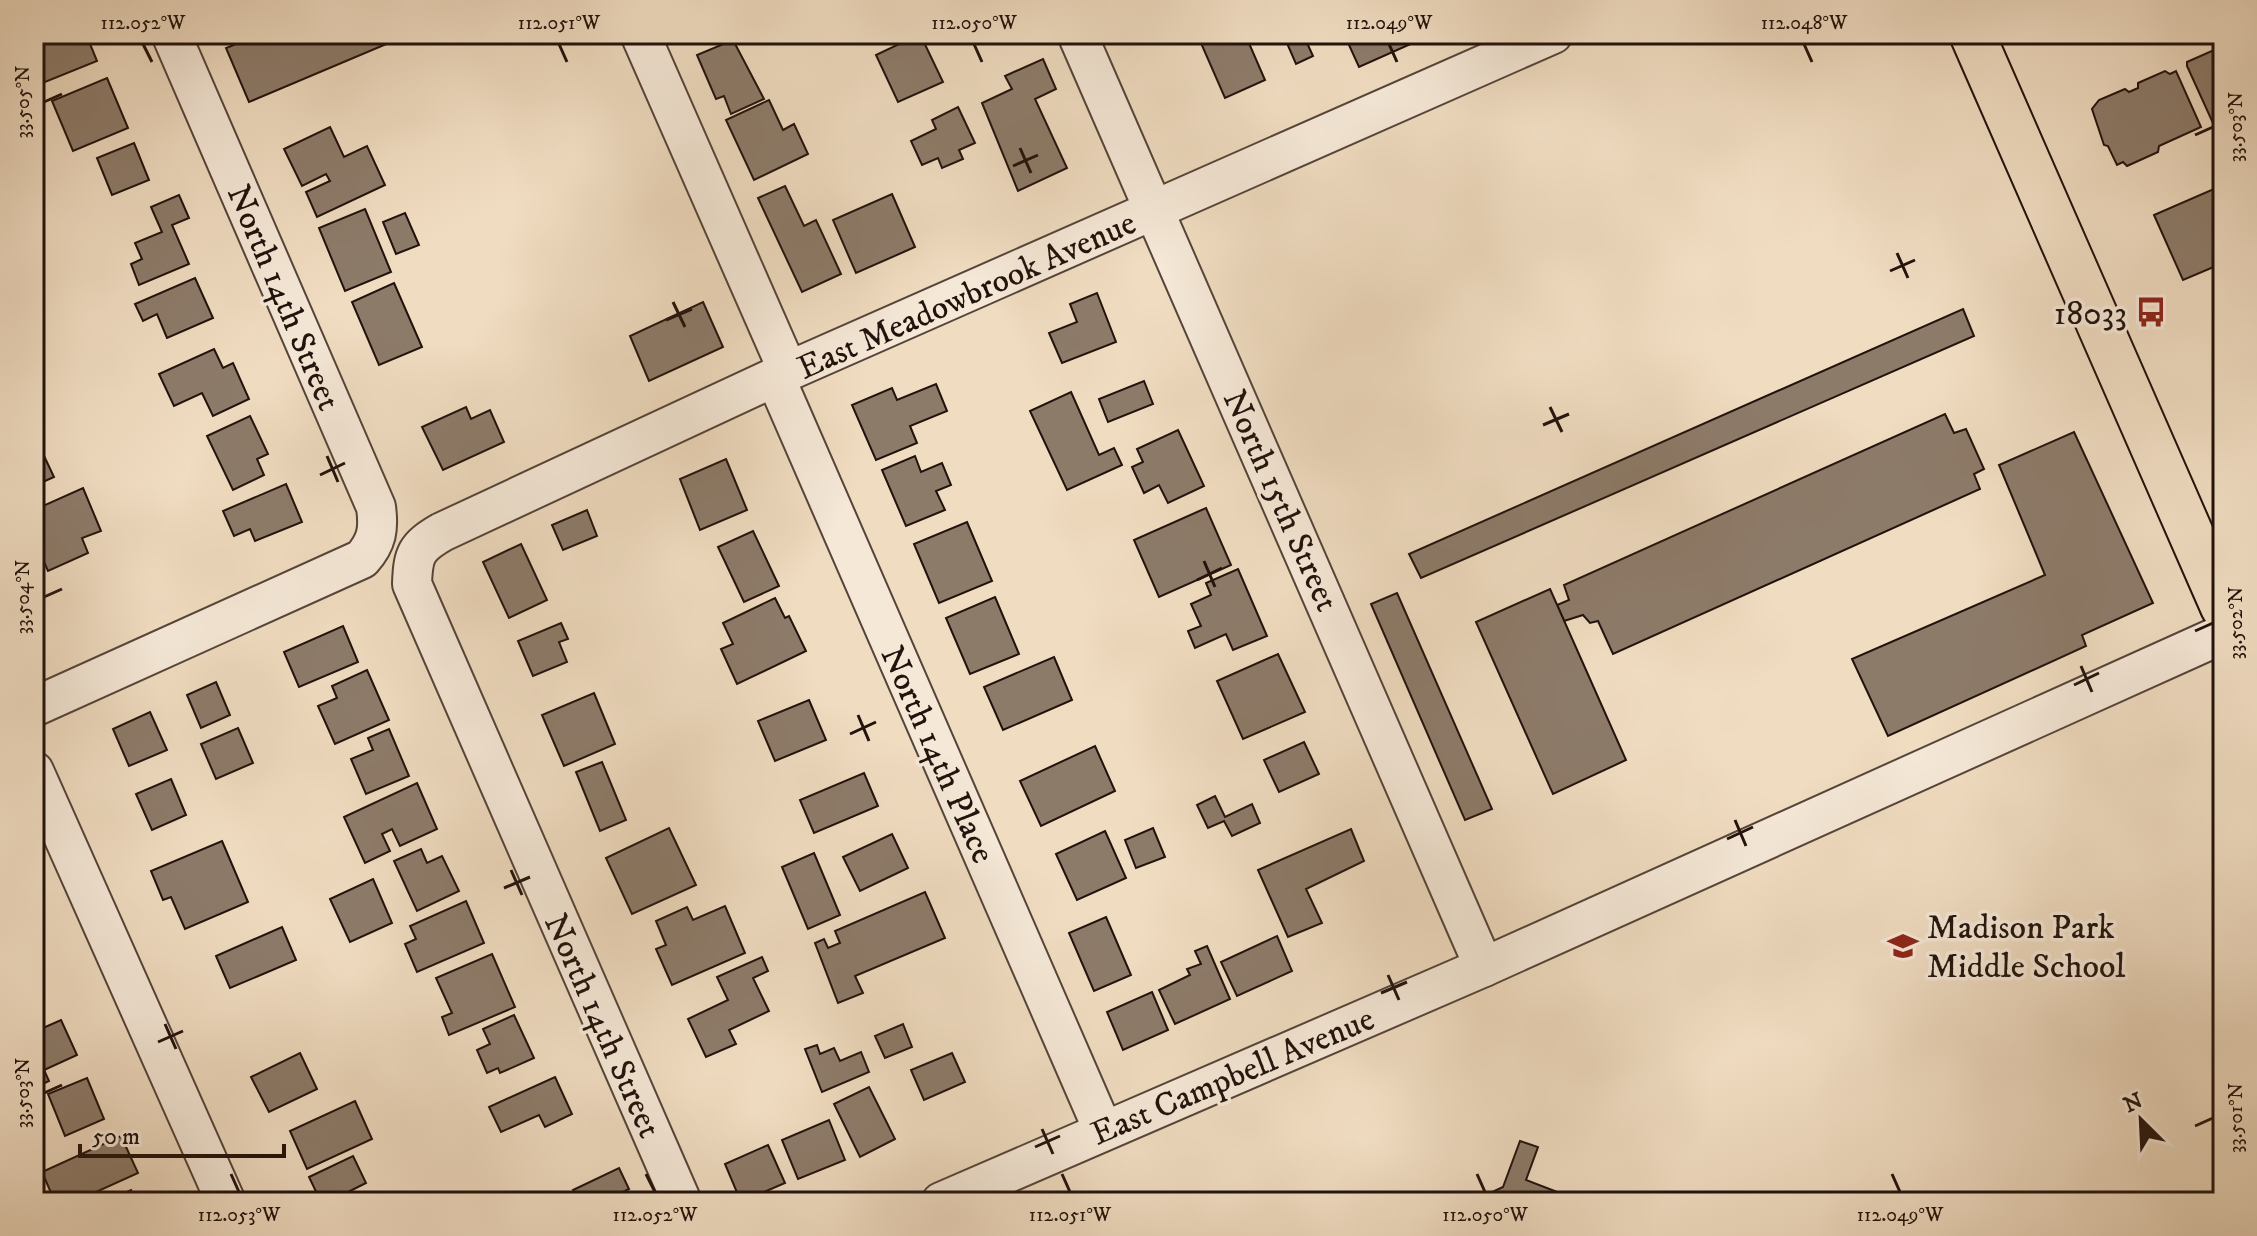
<svg xmlns="http://www.w3.org/2000/svg" width="2257" height="1236" font-family="'IM FELL DW Pica',serif">
<rect width="100%" height="100%" fill="#f0dcc1"/>
<filter id="stains"><feTurbulence type="fractalNoise" baseFrequency=".0025" numOctaves="4"/><feColorMatrix values="0 0 0 0 .2 0 0 0 0 .09 0 0 0 0 .02 0 0 0 .5 -.17"/></filter>
<radialGradient id="worn" r=".72"><stop offset=".6" stop-color="#630" stop-opacity="0"/><stop offset="1" stop-color="#630" stop-opacity=".3"/></radialGradient>
<!-- building -->
<g fill="#8d7b6a" stroke="#21120c" stroke-width="2">
<path d="M 39,34 L 86,34 L 97,61 L 40,84 L 34,70 L 34,39 Z"/>
<path d="M 235,34 L 410,34 L 249,102 L 226,48 L 239,43 Z"/>
<path d="M 920,34 L 943,82 L 898,102 L 876,55 Z"/>
<path d="M 1197,34 L 1245,34 L 1265,80 L 1225,98 Z"/>
<path d="M 1283,34 L 1303,34 L 1313,56 L 1296,64 Z"/>
<path d="M 1344,34 L 1433,34 L 1359,67 Z"/>
<path d="M 733,40 L 764,99 L 731,114 L 724,96 L 716,99 L 697,55 Z"/>
<path d="M 2223,46 L 2223,145 L 2187,66 L 2187,62 Z"/>
<path d="M 1043,59 L 1056,89 L 1035,99 L 1067,168 L 1018,191 L 982,103 L 1012,89 L 1005,76 Z"/>
<path d="M 2165,71 L 2170,74 L 2176,71 L 2201,127 L 2159,146 L 2158,152 L 2127,166 L 2123,162 L 2117,165 L 2108,146 L 2104,145 L 2092,109 L 2099,100 L 2125,89 L 2129,92 L 2138,88 L 2138,83 Z"/>
<path d="M 107,78 L 128,128 L 73,151 L 52,101 Z"/>
<path d="M 769,100 L 783,130 L 794,124 L 808,154 L 754,180 L 726,120 Z"/>
<path d="M 958,107 L 975,143 L 959,150 L 963,159 L 942,168 L 938,158 L 922,165 L 911,141 L 936,129 L 932,120 Z"/>
<path d="M 330,127 L 344,157 L 367,146 L 385,185 L 317,217 L 306,192 L 330,181 L 326,174 L 302,186 L 284,149 Z"/>
<path d="M 134,143 L 149,180 L 112,195 L 97,158 Z"/>
<path d="M 2223,185 L 2223,263 L 2183,280 L 2154,215 Z"/>
<path d="M 785,186 L 804,226 L 816,220 L 841,274 L 802,292 L 758,198 Z"/>
<path d="M 892,194 L 915,247 L 856,273 L 833,220 Z"/>
<path d="M 179,195 L 189,218 L 172,225 L 189,264 L 139,285 L 131,264 L 142,259 L 135,243 L 162,232 L 151,207 Z"/>
<path d="M 365,209 L 391,272 L 345,291 L 319,228 Z"/>
<path d="M 405,213 L 419,245 L 396,254 L 383,222 Z"/>
<path d="M 195,278 L 213,318 L 167,338 L 157,314 L 143,321 L 135,304 Z"/>
<path d="M 394,283 L 422,347 L 379,365 L 352,302 Z"/>
<path d="M 1097,293 L 1116,342 L 1062,363 L 1049,333 L 1077,322 L 1070,304 Z"/>
<path d="M 703,302 L 723,347 L 649,381 L 630,336 Z"/>
<path d="M 1963,309 L 1974,336 L 1421,578 L 1409,554 Z"/>
<path d="M 214,349 L 223,368 L 233,363 L 249,399 L 213,416 L 202,393 L 174,406 L 159,374 Z"/>
<path d="M 1144,381 L 1153,404 L 1108,422 L 1099,399 Z"/>
<path d="M 936,384 L 947,411 L 910,426 L 917,443 L 876,460 L 852,405 L 892,388 L 897,400 Z"/>
<path d="M 1071,392 L 1099,455 L 1114,448 L 1122,465 L 1067,490 L 1030,411 Z"/>
<path d="M 34,399 L 43,420 L 34,424 Z"/>
<path d="M 466,407 L 471,419 L 490,410 L 504,442 L 443,470 L 422,427 Z"/>
<path d="M 1945,414 L 1954,433 L 1966,429 L 1984,469 L 1974,474 L 1980,489 L 1613,654 L 1598,621 L 1590,623 L 1583,615 L 1564,621 L 1557,605 L 1569,600 L 1564,585 Z"/>
<path d="M 250,416 L 268,454 L 257,459 L 264,475 L 233,490 L 207,436 Z"/>
<path d="M 1178,430 L 1204,486 L 1168,503 L 1159,485 L 1144,493 L 1132,467 L 1143,462 L 1137,449 Z"/>
<path d="M 2074,432 L 2153,603 L 2082,635 L 2086,646 L 1888,736 L 1852,659 L 2045,575 L 1999,465 Z"/>
<path d="M 37,441 L 54,477 L 34,486 L 34,442 Z"/>
<path d="M 915,456 L 921,472 L 942,463 L 951,485 L 936,491 L 945,510 L 906,526 L 882,470 Z"/>
<path d="M 726,459 L 747,510 L 700,530 L 680,479 Z"/>
<path d="M 286,484 L 302,522 L 255,541 L 250,529 L 234,536 L 223,511 Z"/>
<path d="M 83,488 L 101,531 L 82,538 L 88,553 L 48,571 L 34,539 L 34,533 L 41,530 L 34,510 Z"/>
<path d="M 1206,508 L 1231,565 L 1159,597 L 1134,540 Z"/>
<path d="M 587,510 L 597,536 L 563,550 L 552,525 Z"/>
<path d="M 967,522 L 992,581 L 939,603 L 914,544 Z"/>
<path d="M 753,531 L 779,586 L 744,602 L 718,547 Z"/>
<path d="M 521,544 L 547,600 L 509,618 L 483,562 Z"/>
<path d="M 1238,569 L 1267,636 L 1233,650 L 1226,634 L 1195,648 L 1188,631 L 1201,626 L 1191,604 L 1211,595 L 1206,583 Z"/>
<path d="M 1550,589 L 1626,760 L 1553,794 L 1476,622 Z"/>
<path d="M 1397,593 L 1492,809 L 1465,820 L 1371,604 Z"/>
<path d="M 995,597 L 1019,654 L 970,674 L 946,618 Z"/>
<path d="M 775,598 L 785,618 L 789,616 L 806,651 L 737,684 L 721,649 L 733,644 L 723,623 Z"/>
<path d="M 561,623 L 568,639 L 559,642 L 567,662 L 533,676 L 518,641 Z"/>
<path d="M 343,626 L 358,662 L 299,687 L 284,652 Z"/>
<path d="M 1278,654 L 1305,712 L 1243,739 L 1217,681 Z"/>
<path d="M 1054,657 L 1072,700 L 1003,730 L 984,687 Z"/>
<path d="M 367,670 L 389,720 L 335,744 L 318,706 L 337,698 L 332,686 Z"/>
<path d="M 216,682 L 230,715 L 201,728 L 187,695 Z"/>
<path d="M 594,693 L 615,744 L 564,766 L 542,715 Z"/>
<path d="M 809,700 L 826,740 L 775,761 L 758,721 Z"/>
<path d="M 150,712 L 167,750 L 129,766 L 113,729 Z"/>
<path d="M 238,728 L 253,763 L 216,779 L 201,744 Z"/>
<path d="M 389,729 L 409,776 L 366,794 L 351,759 L 373,750 L 368,738 Z"/>
<path d="M 1304,742 L 1319,774 L 1279,792 L 1264,760 Z"/>
<path d="M 1095,746 L 1115,791 L 1041,826 L 1020,781 Z"/>
<path d="M 602,762 L 626,820 L 600,831 L 576,772 Z"/>
<path d="M 864,773 L 878,806 L 814,833 L 800,800 Z"/>
<path d="M 171,779 L 186,815 L 152,830 L 136,794 Z"/>
<path d="M 417,783 L 437,829 L 400,846 L 392,829 L 382,834 L 390,851 L 365,863 L 344,817 Z"/>
<path d="M 1215,796 L 1225,817 L 1252,804 L 1260,823 L 1232,836 L 1224,821 L 1208,828 L 1197,805 Z"/>
<path d="M 669,828 L 696,885 L 632,914 L 606,858 Z"/>
<path d="M 1153,828 L 1165,857 L 1136,868 L 1125,840 Z"/>
<path d="M 1351,829 L 1364,861 L 1306,889 L 1322,923 L 1288,937 L 1258,870 Z"/>
<path d="M 1105,831 L 1126,878 L 1077,900 L 1056,854 Z"/>
<path d="M 892,834 L 908,868 L 860,891 L 843,857 Z"/>
<path d="M 222,841 L 248,902 L 185,929 L 171,897 L 163,900 L 151,871 Z"/>
<path d="M 421,849 L 427,863 L 442,856 L 459,891 L 417,911 L 394,861 Z"/>
<path d="M 814,853 L 840,915 L 808,929 L 782,867 Z"/>
<path d="M 373,879 L 392,923 L 350,942 L 330,899 Z"/>
<path d="M 925,892 L 945,938 L 855,976 L 863,993 L 838,1003 L 815,943 L 824,939 L 828,948 L 840,943 L 835,931 Z"/>
<path d="M 466,901 L 484,943 L 417,972 L 405,944 L 416,939 L 410,926 Z"/>
<path d="M 725,906 L 745,953 L 672,985 L 656,949 L 666,945 L 656,921 L 687,907 L 693,920 Z"/>
<path d="M 1106,917 L 1131,975 L 1094,991 L 1069,933 Z"/>
<path d="M 282,927 L 296,960 L 230,988 L 216,956 Z"/>
<path d="M 1277,936 L 1292,971 L 1237,996 L 1221,962 Z"/>
<path d="M 1207,946 L 1230,999 L 1175,1024 L 1159,990 L 1190,975 L 1187,969 L 1201,964 L 1195,951 Z"/>
<path d="M 492,954 L 515,1007 L 449,1035 L 442,1017 L 452,1013 L 436,978 Z"/>
<path d="M 762,957 L 768,971 L 753,978 L 769,1011 L 729,1030 L 736,1044 L 706,1057 L 688,1019 L 728,1000 L 717,977 Z"/>
<path d="M 34,976 L 44,1001 L 34,1005 Z"/>
<path d="M 1152,992 L 1168,1030 L 1123,1050 L 1107,1012 Z"/>
<path d="M 514,1015 L 534,1058 L 500,1073 L 498,1068 L 487,1073 L 477,1050 L 490,1044 L 483,1029 Z"/>
<path d="M 61,1020 L 77,1055 L 44,1070 L 49,1081 L 34,1088 L 34,1067 L 41,1064 L 34,1050 L 34,1032 Z"/>
<path d="M 903,1024 L 912,1047 L 885,1058 L 875,1036 Z"/>
<path d="M 817,1045 L 820,1054 L 834,1048 L 840,1061 L 861,1052 L 869,1072 L 822,1092 L 805,1049 Z"/>
<path d="M 300,1053 L 317,1089 L 269,1112 L 251,1077 Z"/>
<path d="M 952,1053 L 965,1082 L 924,1100 L 911,1070 Z"/>
<path d="M 555,1077 L 572,1114 L 545,1127 L 539,1115 L 501,1132 L 489,1107 Z"/>
<path d="M 87,1078 L 104,1119 L 65,1136 L 48,1094 Z"/>
<path d="M 869,1087 L 895,1139 L 860,1157 L 834,1104 Z"/>
<path d="M 355,1101 L 372,1139 L 307,1169 L 290,1131 Z"/>
<path d="M 829,1120 L 845,1160 L 798,1179 L 782,1140 Z"/>
<path d="M 121,1136 L 138,1173 L 74,1202 L 55,1202 L 42,1172 Z"/>
<path d="M 1520,1141 L 1538,1147 L 1526,1180 L 1570,1197 L 1569,1202 L 1471,1202 L 1503,1187 Z"/>
<path d="M 768,1145 L 785,1183 L 741,1202 L 725,1164 Z"/>
<path d="M 353,1156 L 366,1183 L 350,1191 L 356,1202 L 321,1202 L 309,1177 Z"/>
<path d="M 619,1168 L 629,1189 L 621,1193 L 625,1202 L 579,1202 L 573,1190 Z"/>
<path d="M 34,1172 L 48,1202 L 34,1202 Z"/>
<path d="M 131,1190 L 136,1202 L 104,1202 Z"/>
</g>
<g fill="none" stroke-linecap="round" stroke-linejoin="round">
<!-- minor casing -->
<g stroke="#554439" stroke-width="42">
<g id="minor">
<path d="M 640,34 L 788,371"/>
<path d="M 1077,34 L 1484,967"/>
<path d="M 775,377 L 1103,1130"/>
<path d="M 34,707 L 362,559 C 377,542 379,529 376,507 L 171,34"/>
<path d="M 34,771 L 226,1202"/>
<path d="M 682,1202 L 412,584 C 413,554 416,547 442,532 L 775,377 L 1553,34"/>
<path d="M 941,1202 L 1484,967 L 2223,634"/>
</g>
</g>
<!-- major casing -->
<g stroke="#21120c" stroke-width="48">
<path id="major" d="M 1972,34 L 2223,607"/>
</g>
<!-- minor -->
<use href="#minor" stroke="#f5e8d7" stroke-width="38"/>
<!-- major -->
<use href="#major" stroke="#f0dcc1" stroke-width="44"/>
</g>
<!-- ticks -->
<path fill="none" stroke="#21120c" stroke-width="3" d="M 143,44 L 152,62M 559,44 L 567,62M 974,44 L 982,62M 1389,44 L 1397,62M 1804,44 L 1812,62M 44,102 L 62,94M 2195,135 L 2213,127M 1020,148 L 1031,173M 1013,166 L 1038,155M 1897,253 L 1908,278M 1890,271 L 1915,260M 673,302 L 685,327M 666,320 L 692,309M 1550,407 L 1562,432M 1543,425 L 1569,414M 327,456 L 338,482M 320,475 L 345,463M 1204,561 L 1215,587M 1197,580 L 1222,568M 44,597 L 62,589M 2195,631 L 2213,623M 2081,666 L 2092,692M 2074,685 L 2099,673M 858,715 L 869,741M 850,734 L 876,722M 1735,820 L 1746,846M 1727,839 L 1753,827M 511,870 L 522,895M 504,888 L 530,877M 1388,975 L 1399,1000M 1381,993 L 1407,982M 165,1024 L 176,1049M 158,1042 L 183,1031M 44,1093 L 62,1085M 2195,1126 L 2213,1118M 1042,1129 L 1053,1154M 1035,1147 L 1060,1136M 231,1174 L 239,1192M 646,1174 L 655,1192M 1062,1174 L 1070,1192M 1477,1174 L 1485,1192M 1892,1174 L 1900,1192"/>
<!-- icons -->
<defs>
<g id="bus-bare" transform="scale(2.4)"><path d="M-5-6H5V4H4V6H2V4H-2V6H-4V4H-5ZM-3.5-4V0h7V-4ZM-3.5 1.2v1.5H-2V1.2ZM2 1.2v1.5H3.5V1.2Z" fill="#8f2418" stroke="#f5e8d7" stroke-width="2.5" paint-order="stroke"/></g>
<g id="school-bare" transform="scale(2.4)"><path d="M0-5L7-2L0 1L-7-2ZM-4 1L0 2.5L4 1V4Q0 6-4 4Z" fill="#8f2418" stroke="#f5e8d7" stroke-width="2.5" paint-order="stroke"/></g>
</defs>
<g fill-rule="evenodd">
<use href="#bus-bare" x="2151" y="312"/>
<use href="#school-bare" x="1903" y="946"/>
</g>
<g text-anchor="middle" stroke-width="7" stroke-linejoin="round" paint-order="stroke">
<!-- street labels -->
<g font-size="34" fill="#21120c" stroke="#f5e8d7">
<text transform="translate(966 294) rotate(-24)" y="12">East Meadowbrook Avenue</text>
<text transform="translate(285 297) rotate(67)" y="12">North 14th Street</text>
<text transform="translate(1282 500) rotate(66)" y="12">North 15th Street</text>
<text transform="translate(939 754) rotate(66)" y="12">North 14th Place</text>
<text transform="translate(604 1025) rotate(66)" y="12">North 14th Street</text>
<text transform="translate(1232 1075) rotate(-23)" y="12">East Campbell Avenue</text>
</g>
<!-- poi labels -->
<g font-size="34" fill="#21120c" stroke="#f5e8d7" text-anchor="end">
<text x="2127" y="324">18033</text>
<text x="1927" y="938" text-anchor="start">Madison Park<tspan x="1927" dy="39">Middle School</tspan></text>
</g>
</g>
<!-- margin -->
<rect width="2257" height="1236" fill="none" stroke="#f0dcc1" stroke-width="88"/>
<!-- north arrow -->
<g transform="translate(2141 1120) rotate(336)" stroke="#f5e8d7" stroke-width="6" paint-order="stroke">
<path d="M0-6L14 30L0 20L-14 30Z" fill="#21120c"/>
<text y="-12" font-size="22" font-weight="bold" text-anchor="middle" fill="#21120c">N</text>
</g>
<!-- scale -->
<path d="M80 1144v12h204v-12" fill="none" stroke="#21120c" stroke-width="4"/>
<text x="92" y="1144" font-size="24" fill="#21120c" stroke="#f5e8d7" stroke-width="6" paint-order="stroke">50 m</text>
<rect x="44" y="44" width="2169" height="1148" fill="none" stroke="#21120c" stroke-width="3"/>
<g font-size="20" text-anchor="middle" fill="#21120c">
<text x="143" y="29">112.052°W</text>
<text x="559" y="29">112.051°W</text>
<text x="974" y="29">112.050°W</text>
<text x="1389" y="29">112.049°W</text>
<text x="1804" y="29">112.048°W</text>
<text transform="translate(22 102) rotate(-90)" y="7">33.505°N</text>
<text transform="translate(2235 127) rotate(-90)" y="7">33.503°N</text>
<text transform="translate(22 597) rotate(-90)" y="7">33.504°N</text>
<text transform="translate(2235 623) rotate(-90)" y="7">33.502°N</text>
<text transform="translate(22 1093) rotate(-90)" y="7">33.503°N</text>
<text transform="translate(2235 1118) rotate(-90)" y="7">33.501°N</text>
<text x="239" y="1221">112.053°W</text>
<text x="655" y="1221">112.052°W</text>
<text x="1070" y="1221">112.051°W</text>
<text x="1485" y="1221">112.050°W</text>
<text x="1900" y="1221">112.049°W</text>
</g>
<rect width="100%" height="100%" filter="url(#stains)"/>
<rect width="100%" height="100%" fill="url(#worn)"/>
</svg>
